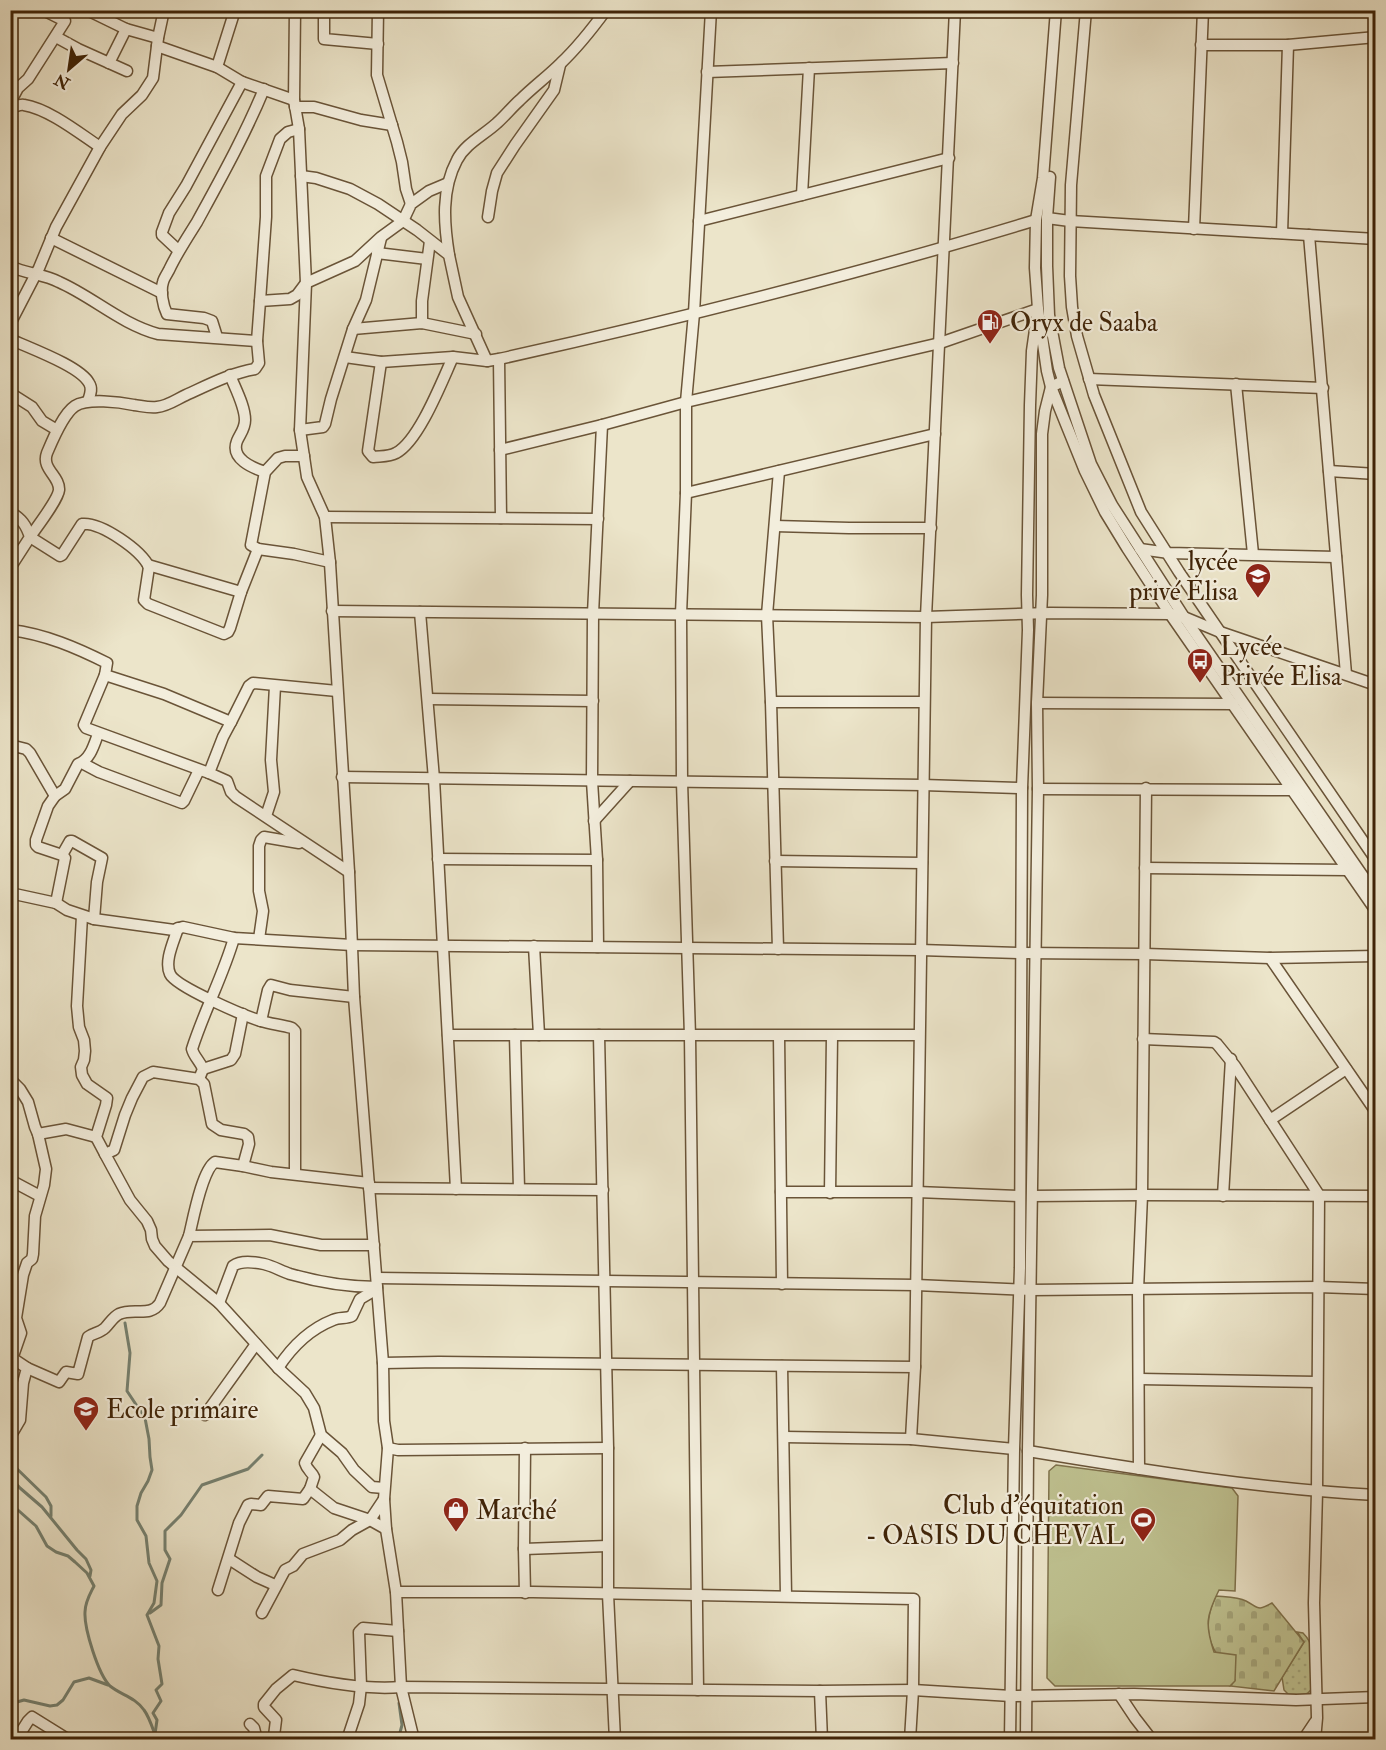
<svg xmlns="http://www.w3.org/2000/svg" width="1386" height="1750" font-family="'IM FELL Double Pica',serif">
<defs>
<pattern id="green-dots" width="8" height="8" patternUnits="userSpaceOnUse" patternTransform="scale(1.5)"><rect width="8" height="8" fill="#bfc291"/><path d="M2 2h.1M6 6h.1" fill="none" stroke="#a5a67c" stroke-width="1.8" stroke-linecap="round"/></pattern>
<pattern id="cemetery-stones" width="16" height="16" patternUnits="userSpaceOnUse" patternTransform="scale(1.5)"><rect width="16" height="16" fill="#bfc291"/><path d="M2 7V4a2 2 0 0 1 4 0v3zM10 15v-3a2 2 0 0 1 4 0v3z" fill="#a5a67c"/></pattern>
</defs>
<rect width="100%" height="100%" fill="#ece5ca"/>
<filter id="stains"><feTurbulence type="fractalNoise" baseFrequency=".00333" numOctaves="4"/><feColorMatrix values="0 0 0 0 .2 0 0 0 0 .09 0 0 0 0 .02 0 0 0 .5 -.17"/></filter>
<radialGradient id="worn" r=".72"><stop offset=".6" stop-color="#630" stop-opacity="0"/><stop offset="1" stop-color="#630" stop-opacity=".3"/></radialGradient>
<!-- green -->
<path fill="url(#green-dots)" stroke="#7f724c" stroke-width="1.5" d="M 1297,1632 L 1303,1633 C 1308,1638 1311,1643 1312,1650 C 1314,1659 1316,1688 1308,1693 C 1303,1696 1294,1694 1288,1694 L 1284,1690 L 1282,1677 L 1304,1642 Z"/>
<!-- cemetery -->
<path fill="url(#cemetery-stones)" stroke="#7f724c" stroke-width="1.5" d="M 1216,1596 C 1225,1597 1238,1597 1246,1601 C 1258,1607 1257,1612 1272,1603 L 1304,1642 L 1274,1691 L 1230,1686 L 1235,1680 C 1213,1651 1198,1633 1216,1596 Z"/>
<!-- pitch -->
<path fill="#bfc291" stroke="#7f724c" stroke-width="1.5" d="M 1056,1465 L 1232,1488 L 1238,1496 L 1235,1591 L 1219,1590 C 1206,1616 1205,1625 1214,1652 L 1236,1655 L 1235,1681 L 1230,1686 L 1055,1686 L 1047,1678 L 1049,1471 Z"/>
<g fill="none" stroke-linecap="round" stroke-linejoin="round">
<!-- stream -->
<g stroke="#758171" stroke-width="3">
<path d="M 125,1323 L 130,1353 L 127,1391 L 145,1418 L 149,1439 L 150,1457 L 152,1470 L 148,1481 L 141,1493 L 137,1506 L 137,1520 L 146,1536 L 149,1563 L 157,1581 L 154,1603 L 147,1615 L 159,1646 L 158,1659 L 162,1684 L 156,1690 L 161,1701 L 153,1713 L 157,1720 L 155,1734"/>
<path d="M 12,1464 L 46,1497 L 51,1506 L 51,1516"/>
<path d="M 10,1477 L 20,1488 L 42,1507 L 77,1550 L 86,1559 L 91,1570 L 90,1576"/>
<path d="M 10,1503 L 36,1526 L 47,1546 L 56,1552 L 68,1556 L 75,1562 L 87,1573 L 94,1586 C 90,1594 85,1602 85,1612 C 84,1628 98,1674 110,1686 C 121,1695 135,1697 144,1710 C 150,1718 153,1730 157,1740"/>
<path d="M 150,1613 L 161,1605 L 162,1583 L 170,1559 L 165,1550 L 165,1531 L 181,1515 L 202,1485 L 248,1469 L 262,1455"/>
<path d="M 10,1704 L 24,1700 L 50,1706 L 57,1705 L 63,1700 L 74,1682 L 89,1678 L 108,1685"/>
<path d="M 398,1740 L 402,1725 L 399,1703"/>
</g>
<!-- minor casing -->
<g stroke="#6a5438" stroke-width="13">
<g id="minor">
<path d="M 87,10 L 126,29"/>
<path d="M 295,10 L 294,100 L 299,129 L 306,283 L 300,430 L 307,477 L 325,517 L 330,563 L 349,872 L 354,997 L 383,1363 L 384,1421 L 388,1448 L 384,1499 L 386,1529 L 396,1592 L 401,1687 L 414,1740"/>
<path d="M 324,10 L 324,39 L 378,44"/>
<path d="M 378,10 L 377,75 L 397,142 L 402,162 L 406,189 L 411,204"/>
<path d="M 1056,10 L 1043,178 L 1036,220 L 1035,268 L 1038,309 L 1047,371 L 1051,387 L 1085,471 L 1105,512 L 1127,548 L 1170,614 L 1376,911"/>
<path d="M 1086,10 L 1071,185 L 1070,276 L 1072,307 L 1077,336 L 1094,395 L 1141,512 L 1179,572 L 1376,860"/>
<path d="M 56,37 L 78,49 L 127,71"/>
<path d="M 1201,45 L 1288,45 L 1376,37"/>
<path d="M 157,46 L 217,67 L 242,82 L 294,100"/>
<path d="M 109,63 L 126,29 L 158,38"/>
<path d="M 217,67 L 235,10"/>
<path d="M 707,72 L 953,63"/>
<path d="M 10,103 L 18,88 L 28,79 L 65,21 L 43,10"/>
<path d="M 295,107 L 314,107 L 361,120 L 392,125"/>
<path d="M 10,108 C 15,107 20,104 24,105 C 49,109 79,133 100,147"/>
<path d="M 301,176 L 316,178 L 350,189 L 378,204 L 417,230 L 449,255 L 458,297 L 487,361"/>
<path d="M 1050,177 L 1047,218 L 1047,266 L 1049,315 L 1059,368 L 1091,464 L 1112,505 L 1184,617 L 1376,895"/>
<path d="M 802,195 L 809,68"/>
<path d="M 488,217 L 492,191 L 497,173 L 515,145 L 554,90 L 560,65"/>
<path d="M 1047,218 L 1070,221 L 1376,239"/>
<path d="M 699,221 L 949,158"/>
<path d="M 1194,229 L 1203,10"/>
<path d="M 1282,233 L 1288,45"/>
<path d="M 1309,235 L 1346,674"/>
<path d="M 51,238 L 162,293"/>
<path d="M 178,250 L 162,235 L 162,232 L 169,213 L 186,186 L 242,82"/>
<path d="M 377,253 L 427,259"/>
<path d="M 449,255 C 444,224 441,190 457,160 C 465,144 484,135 497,123 C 505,116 512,107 520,100 C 533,87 548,76 561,63 C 578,47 592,29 606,10"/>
<path d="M 10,266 C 26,274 44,274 59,282 C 93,297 121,324 158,334 L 257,341"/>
<path d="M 260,301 L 266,217 L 266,176 L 280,139 L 288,132 L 299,129"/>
<path d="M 422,323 L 422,301 L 430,241"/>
<path d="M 10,324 L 39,268 L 56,227 L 100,147 L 122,114 L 142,95 L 153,78 L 158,38 L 164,10"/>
<path d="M 353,329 L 422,323 L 476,334"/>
<path d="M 217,337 L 212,321 L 204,318 L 167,314 C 163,306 160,291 163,282 C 164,278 167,274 169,270 C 177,253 187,238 197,222 C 221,178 245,135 264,89"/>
<path d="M 10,339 C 29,348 80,366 89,383 C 93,389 90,395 88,401"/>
<path d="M 345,357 L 381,362 L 453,357 L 487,361 L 499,359 C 679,319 859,274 1036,220"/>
<path d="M 499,359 L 501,518"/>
<path d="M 381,362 L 368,451 L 373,457 C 380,456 389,457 396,453 C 419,441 442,381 453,357"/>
<path d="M 230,375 C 235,388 245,406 245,420 C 245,429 240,434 237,441 C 230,459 253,468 265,472"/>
<path d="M 1089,379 L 1323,388"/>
<path d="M 1236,384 L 1253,554"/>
<path d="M 10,393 L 32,407 L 42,421 L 57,430"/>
<path d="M 300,430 L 323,427 L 325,424 L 331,399 L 353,329 L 366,300 L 381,238"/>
<path d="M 500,450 L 602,425 L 686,402 L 940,343 L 1038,309 L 1032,351 L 1030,405 L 1027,595 L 1028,630 L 1022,788 L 1020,1268 L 1014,1449 L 1010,1740"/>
<path d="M 304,456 L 285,456 L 278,458 L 265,472 L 251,545 L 258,549 L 294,554 L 330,562"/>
<path d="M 1329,471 L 1376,474"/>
<path d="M 686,493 L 935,434"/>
<path d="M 10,512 C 22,519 26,525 30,537 L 10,568"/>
<path d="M 325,517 L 598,519"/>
<path d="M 775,526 L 849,528 L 931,528"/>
<path d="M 258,549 L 241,592 L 230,628 L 228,632 L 224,634 L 148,604 L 144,600 L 149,567 C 141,550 101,522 82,524 L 62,555 L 60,556 L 30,537 C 36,528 58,500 59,490 C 60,476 41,469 47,453 C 53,439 63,414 75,406 C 87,398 120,402 134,405 C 142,406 149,408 157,407 C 168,406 177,399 186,395 C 208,385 231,373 255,369 L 259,363 L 257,341 L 260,301 L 290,299 L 297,295 L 306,283 L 355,261 L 381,237 L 403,221 L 411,204 L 429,191 L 448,183"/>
<path d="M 1140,549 L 1169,553 L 1336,557"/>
<path d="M 148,565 L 241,592"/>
<path d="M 332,611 L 926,617 L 1050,613 L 1170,614 L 1184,617 L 1220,632 L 1376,685"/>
<path d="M 420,612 L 434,779 L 456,1189"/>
<path d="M 10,630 C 45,634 77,648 107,663 L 105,675 L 164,694 L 231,722 L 223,737 L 209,773 L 227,781 L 231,792 L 236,797 L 349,872"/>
<path d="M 105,675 L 84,725 L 86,728 L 209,773"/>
<path d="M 428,699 L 593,701"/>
<path d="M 771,702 L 924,702"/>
<path d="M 1037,703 L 1233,704"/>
<path d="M 231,722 L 249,686 L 253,683 L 337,691"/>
<path d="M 10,745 L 26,749 L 30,753 L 55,796"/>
<path d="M 82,763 L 99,772 L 182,803 L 184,801 L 199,770"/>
<path d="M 342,777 L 923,785 L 1022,788"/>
<path d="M 1038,789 L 1293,790"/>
<path d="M 266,816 L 274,792 L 271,760 L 275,686"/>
<path d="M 594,821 L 630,781"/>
<path d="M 62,855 L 70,841 L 72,841 L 102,858 L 97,882 L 94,919"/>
<path d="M 438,859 L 597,860"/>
<path d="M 775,861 L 922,863"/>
<path d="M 1145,868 L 1348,870"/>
<path d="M 10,893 L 56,903 L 67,910 L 94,919 L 174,930 L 183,927 L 234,938 L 352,945 L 920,950 L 1022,953 L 1145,954 L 1270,958 L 1376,956"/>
<path d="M 56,903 L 65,858 L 62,855 L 38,847 L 36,845 L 36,840 L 48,806 L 55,796 L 65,789 L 78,764 C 90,760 94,745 98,734"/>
<path d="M 82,916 L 77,1006 L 79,1027 L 84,1040 L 85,1051 L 84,1060 L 81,1067 L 82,1075 L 87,1084 L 107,1098 L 106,1105 L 96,1137 L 105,1154"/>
<path d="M 178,928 C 174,941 164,961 170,974 C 176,987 245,1016 261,1021 C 271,1024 282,1025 292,1028 L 295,1031 L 295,1174"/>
<path d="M 259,939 L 263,911 L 259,891 L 259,846 L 261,840 L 264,837 L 299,843"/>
<path d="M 534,946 L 539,1035"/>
<path d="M 598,947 L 597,860 L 592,781 L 593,614 L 602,425"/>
<path d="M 778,949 L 771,702 L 767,615 L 779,471"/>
<path d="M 1270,958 L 1376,1112"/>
<path d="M 261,1021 L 268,990 L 271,985 L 290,990 L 354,997"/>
<path d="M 448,1035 L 919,1035"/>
<path d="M 515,1035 L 519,1189"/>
<path d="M 599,1035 L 608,1448 L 608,1594 L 615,1740"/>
<path d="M 779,1036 L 782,1284"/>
<path d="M 1143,1039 L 1214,1042 L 1217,1044 L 1235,1066 L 1319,1195 L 1317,1492 L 1314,1603 L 1317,1718 L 1315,1740"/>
<path d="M 203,1069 L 231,1060 L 235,1054 L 243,1014"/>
<path d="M 10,1079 L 20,1089 L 28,1102 L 35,1127 L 38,1134 L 46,1169 L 44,1185 L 35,1216 L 33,1254 L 32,1259 L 27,1263 L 23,1275 L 16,1318 L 21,1333 L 13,1356 L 15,1360 L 27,1368 L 23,1383 L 20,1420 L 10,1437"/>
<path d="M 199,1079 L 203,1069 C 200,1061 194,1057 192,1049 C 204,1011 223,976 234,938"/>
<path d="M 1270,1120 L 1346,1069"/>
<path d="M 38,1134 L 66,1129 L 96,1137"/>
<path d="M 10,1180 L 40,1196"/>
<path d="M 369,1183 L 271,1172 L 243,1166 L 249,1144 L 248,1137 L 244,1134 L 221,1130 L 212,1124 L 204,1084 L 199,1079 L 153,1072 L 143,1077 L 132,1098 L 125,1115 L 114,1150 L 105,1154 L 130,1200 L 147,1221 L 151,1230 L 152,1239 L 155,1246 L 168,1261 L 219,1303 L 278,1368 L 305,1393 L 314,1408 L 321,1435 L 342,1453 L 354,1470 L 372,1487 L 384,1488"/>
<path d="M 369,1188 L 603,1190"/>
<path d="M 781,1192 L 917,1192 L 1019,1196"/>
<path d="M 830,1193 L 832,1036"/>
<path d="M 1032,1196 L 1142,1195 L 1376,1196"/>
<path d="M 1223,1196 L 1231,1059"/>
<path d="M 189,1236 C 193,1220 202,1170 215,1162 L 243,1166"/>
<path d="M 377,1278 L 916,1285 L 1031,1290 L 1318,1287 L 1376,1289"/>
<path d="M 219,1303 L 233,1266 C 241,1260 254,1262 264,1264 C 273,1266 281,1271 290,1274 C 318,1282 348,1287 377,1287"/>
<path d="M 383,1363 L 439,1362 L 915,1367"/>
<path d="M 782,1366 L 786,1596"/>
<path d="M 27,1368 L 59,1382 L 66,1372 L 78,1374 L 88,1337 C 93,1333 100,1333 105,1328 C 110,1323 113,1317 119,1314 C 134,1307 150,1318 160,1303 L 189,1236 L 270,1235 L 321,1245 L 374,1245"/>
<path d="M 278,1368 C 291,1348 310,1329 333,1320 C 339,1317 346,1319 352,1316 L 360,1299 L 377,1289"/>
<path d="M 1140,1379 L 1317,1382"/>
<path d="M 205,1415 L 256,1344"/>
<path d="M 784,1437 L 911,1439 L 1014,1449"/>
<path d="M 911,1439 L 915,1367 L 926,617 L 955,10"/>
<path d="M 388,1448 L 398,1450 L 608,1448"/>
<path d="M 525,1448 L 524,1549 L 525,1593"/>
<path d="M 1028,1451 C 1143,1470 1259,1489 1376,1495"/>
<path d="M 1139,1469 L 1138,1290 L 1142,1195 L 1146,788"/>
<path d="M 310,1489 L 314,1477 C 312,1472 307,1470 305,1463 L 321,1435"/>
<path d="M 524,1549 L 607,1546"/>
<path d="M 229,1559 L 257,1577 L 275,1585"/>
<path d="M 218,1590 L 239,1523 L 248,1505 L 251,1504 L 261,1505 L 268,1496 L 303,1499 L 310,1489 L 334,1508 L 370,1520 L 386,1529"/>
<path d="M 396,1592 L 533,1592 L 914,1599 L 913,1690 L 910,1740"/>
<path d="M 262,1613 L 285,1570 L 293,1566 L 303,1554 L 340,1540 L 352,1530 L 370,1520 L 384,1499"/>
<path d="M 698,1690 L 690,1036 L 682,782 L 681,614 L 686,493 L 686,402 L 694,313 L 711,10"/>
<path d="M 820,1691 L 822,1740"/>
<path d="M 1119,1694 L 1135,1718 L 1152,1740"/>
<path d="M 250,1724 L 254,1728 L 257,1740"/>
<path d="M 16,1740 L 28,1721 L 32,1717 L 69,1740"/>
<path d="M 267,1740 L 274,1736 L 276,1720 L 264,1707 L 264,1704 L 276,1689 L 293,1675 C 327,1683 365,1690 401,1687 L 820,1691 L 913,1690 L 1011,1696 L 1134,1694 L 1296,1700 L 1376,1697"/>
<path d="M 347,1740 L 359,1704 L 361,1686 L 359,1632 L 363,1628 L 398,1631"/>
<path d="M 1026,1740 L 1028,1451 L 1038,789 L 1037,703 L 1042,595 L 1042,434 L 1045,411 L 1051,387 L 1063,381"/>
<path d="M 1303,1740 L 1315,1722"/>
</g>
</g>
<!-- minor -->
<use href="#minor" stroke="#f3eedd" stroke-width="10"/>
</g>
<!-- icons -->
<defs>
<g id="fuel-pin" transform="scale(1.35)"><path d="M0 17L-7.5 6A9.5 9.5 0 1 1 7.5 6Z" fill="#8f2418" stroke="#f3eedd"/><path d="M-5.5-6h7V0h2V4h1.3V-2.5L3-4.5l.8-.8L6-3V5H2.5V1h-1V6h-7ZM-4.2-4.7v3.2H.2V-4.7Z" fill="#fff"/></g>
<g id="school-pin" transform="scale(1.35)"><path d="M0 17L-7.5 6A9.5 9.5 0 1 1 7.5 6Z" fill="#8f2418" stroke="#f3eedd"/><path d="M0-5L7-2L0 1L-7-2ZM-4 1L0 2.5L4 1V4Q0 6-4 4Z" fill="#fff"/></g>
<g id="bus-pin" transform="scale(1.35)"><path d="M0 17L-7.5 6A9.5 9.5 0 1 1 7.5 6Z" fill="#8f2418" stroke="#f3eedd"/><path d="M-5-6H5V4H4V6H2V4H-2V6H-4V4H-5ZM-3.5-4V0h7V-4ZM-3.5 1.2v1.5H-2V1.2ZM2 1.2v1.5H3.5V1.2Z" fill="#fff"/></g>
<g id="shop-pin" transform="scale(1.35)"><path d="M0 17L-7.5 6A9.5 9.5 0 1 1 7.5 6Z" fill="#8f2418" stroke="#f3eedd"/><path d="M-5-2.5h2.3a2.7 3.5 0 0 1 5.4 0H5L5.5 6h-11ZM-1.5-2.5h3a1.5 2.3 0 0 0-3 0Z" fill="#fff"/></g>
<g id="stadium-pin" transform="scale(1.35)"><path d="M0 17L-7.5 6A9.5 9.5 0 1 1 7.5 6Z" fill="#8f2418" stroke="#f3eedd"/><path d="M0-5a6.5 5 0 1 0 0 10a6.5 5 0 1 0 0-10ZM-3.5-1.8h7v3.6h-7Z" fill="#fff"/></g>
</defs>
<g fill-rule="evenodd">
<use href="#fuel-pin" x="990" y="322"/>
<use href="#school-pin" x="1258" y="576"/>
<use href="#bus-pin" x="1200" y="661"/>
<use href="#school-pin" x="86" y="1409"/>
<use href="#shop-pin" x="456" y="1510"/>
<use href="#stadium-pin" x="1143" y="1520"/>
</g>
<g text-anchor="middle" stroke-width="4.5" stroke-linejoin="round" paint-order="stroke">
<!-- poi labels -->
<g font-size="26" fill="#3f2307" stroke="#f3eedd" text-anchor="start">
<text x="1010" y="331">Oryx de Saaba</text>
<text x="1238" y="570" text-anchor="end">lycée<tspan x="1238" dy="30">privé Elisa</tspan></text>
<text x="1220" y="655">Lycée<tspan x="1220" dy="30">Privée Elisa</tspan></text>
<text x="106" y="1418">Ecole primaire</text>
<text x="1124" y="1514" text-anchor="end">Club d'équitation<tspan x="1124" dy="30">- OASIS DU CHEVAL</tspan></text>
<text x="476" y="1519">Marché</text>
</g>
</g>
<!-- margin -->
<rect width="1386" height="1750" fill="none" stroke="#ece5ca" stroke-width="36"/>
<rect x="12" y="12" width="1362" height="1726" fill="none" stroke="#3f2307" stroke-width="3"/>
<rect x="18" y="18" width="1350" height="1714" fill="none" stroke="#3f2307" stroke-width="1.5"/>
<!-- north arrow -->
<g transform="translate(69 69) rotate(209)" stroke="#f3eedd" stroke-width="4.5" paint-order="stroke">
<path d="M0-4.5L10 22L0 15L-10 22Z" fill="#3f2307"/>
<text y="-9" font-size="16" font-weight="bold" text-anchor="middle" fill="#3f2307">N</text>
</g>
<rect width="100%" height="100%" filter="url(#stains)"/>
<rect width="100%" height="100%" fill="url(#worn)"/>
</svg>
